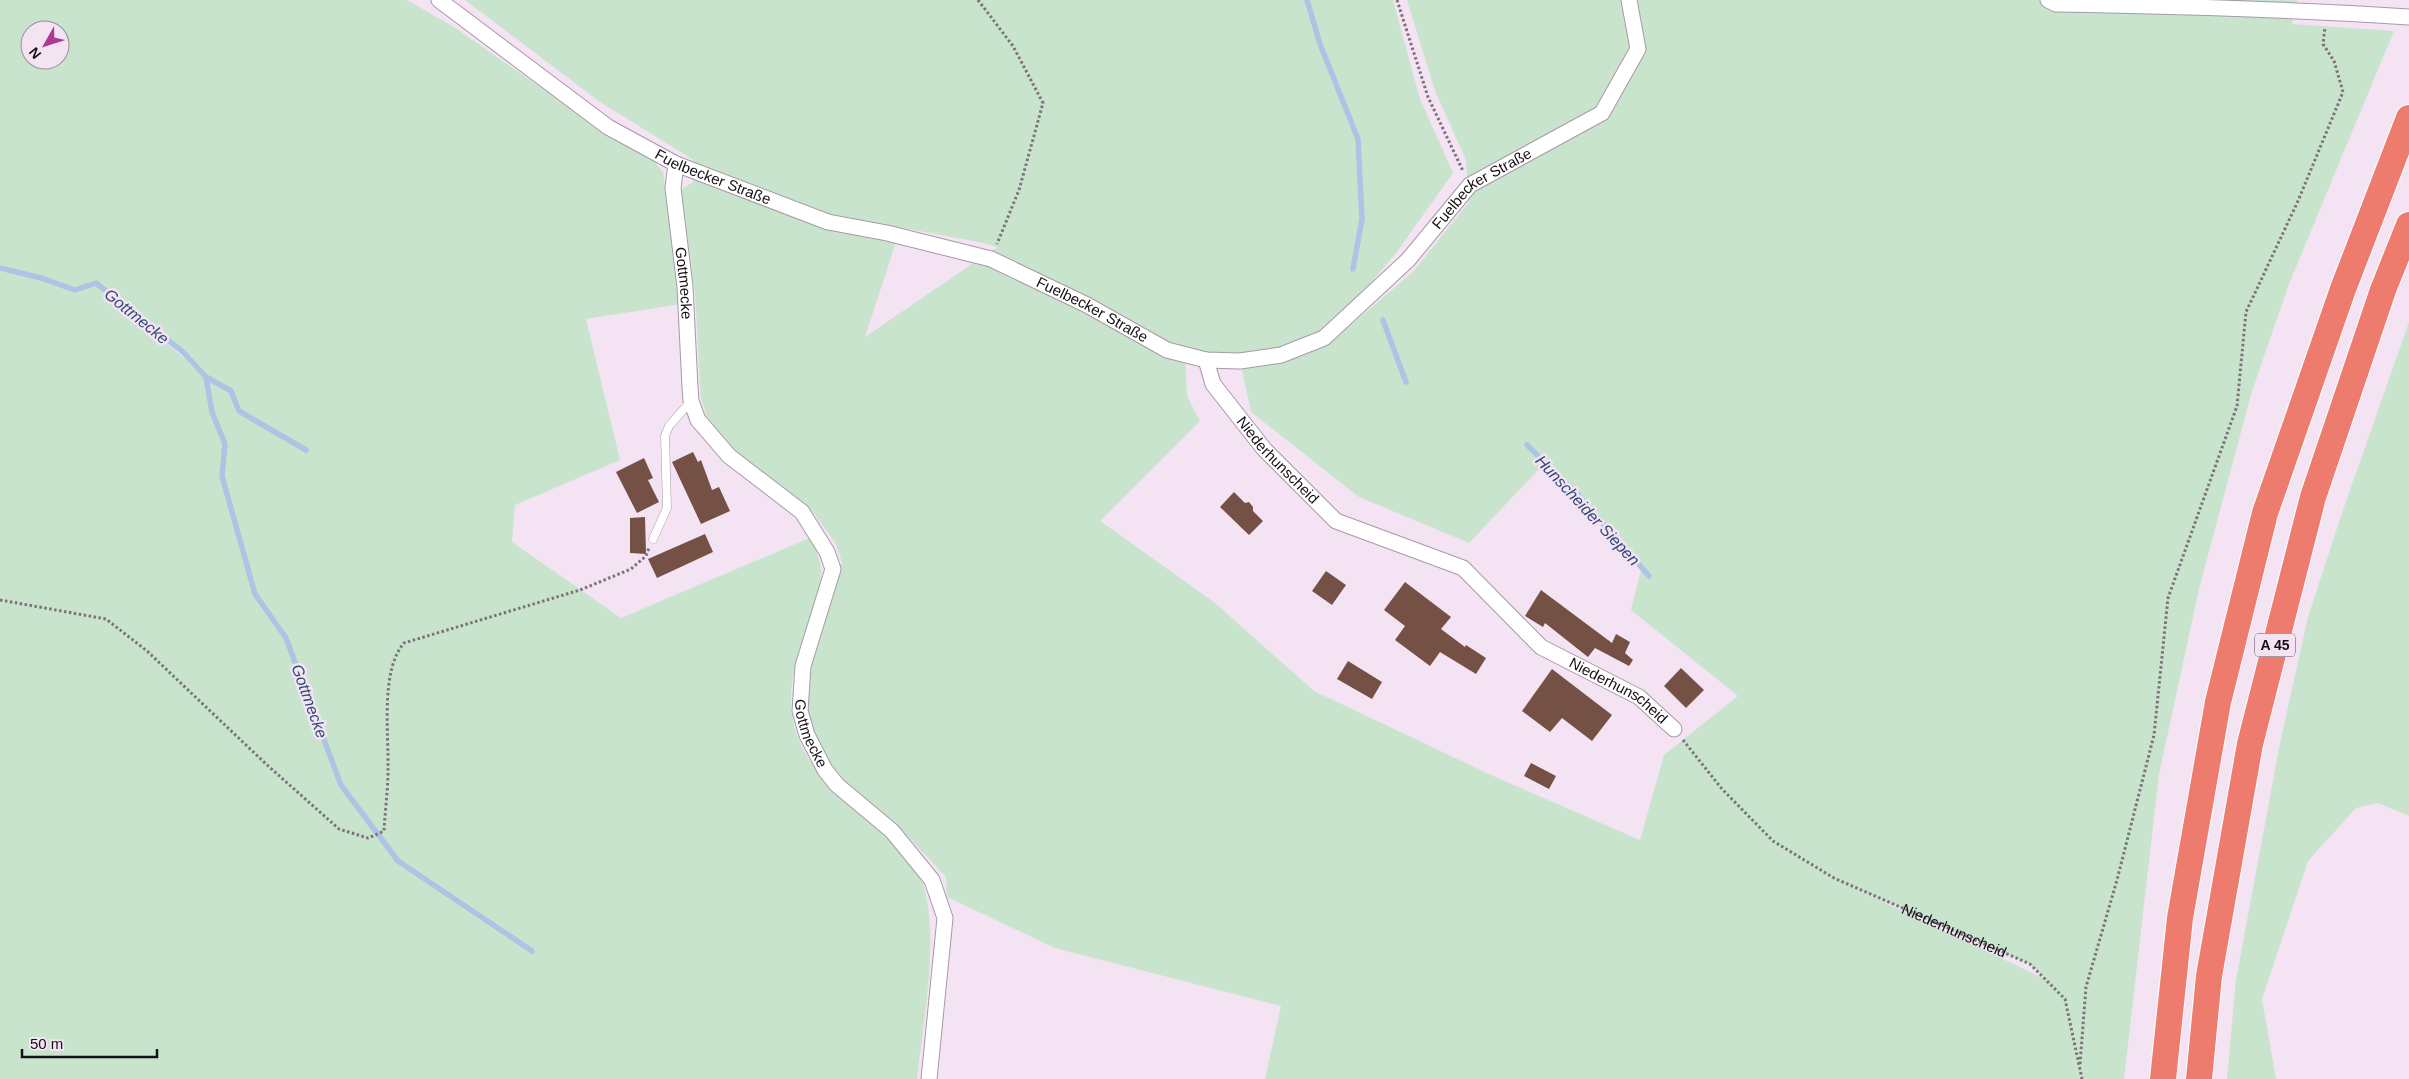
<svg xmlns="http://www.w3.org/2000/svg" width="2409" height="1079" font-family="Arial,sans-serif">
<rect width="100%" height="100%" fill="#f3e3f3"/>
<!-- green -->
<g fill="#c9e4cd" fill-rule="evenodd">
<path d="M 0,0 L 407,0 L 454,27 L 537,85 L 651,158 L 663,172 L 681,304 L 586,319 L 620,460 L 515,505 L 512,542 L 621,618 L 812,537 C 815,547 820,559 821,570 C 822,587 814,605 809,621 C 796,656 783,698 797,735 C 810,773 843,798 872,823 C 883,833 921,874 924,887 C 939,941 923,1023 917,1079 L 0,1079 ZM 30,30 L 60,30 L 60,60 L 30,60 ZM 97,282 L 187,353 L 193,360 L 189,362 L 95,285 Z"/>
<path d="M 465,0 L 1393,0 L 1420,99 L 1453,173 L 1396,253 L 1324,338 L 1248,360 L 1326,346 L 1413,272 L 1469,202 L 1466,160 L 1435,91 L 1407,0 L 2297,0 L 2292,24 L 2394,31 L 2289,284 L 2252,391 L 2199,589 L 2159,774 L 2124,1079 L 1265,1079 L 1281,1006 L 1055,948 L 947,897 L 946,877 L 897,825 L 844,780 L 832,766 L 813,733 L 807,712 L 813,655 L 842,563 L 836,544 L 813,512 L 726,444 L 708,420 L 701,398 L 695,295 L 681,190 L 693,182 L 693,178 L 826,229 L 896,242 L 865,337 L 994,249 L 999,248 L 984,243 L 828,214 L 693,162 L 692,159 L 600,102 ZM 1185,355 L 1240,361 L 1251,412 L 1359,497 L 1469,543 L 1540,468 L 1642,566 L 1631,610 L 1738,696 L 1664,755 L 1640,840 L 1491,775 L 1314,691 L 1215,603 L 1100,521 L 1200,421 L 1187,396 ZM 1856,889 L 2030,964 L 2045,978 L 2045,979 Z"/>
<path d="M 2409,322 L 2409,816 L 2378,803 L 2356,808 L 2308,861 L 2262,999 L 2276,1079 L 2227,1079 L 2236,980 L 2280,743 L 2308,617 L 2342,513 Z"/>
</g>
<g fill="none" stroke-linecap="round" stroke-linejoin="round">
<!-- stream -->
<g stroke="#aec4e5" stroke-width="5.5">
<path d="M 1307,0 L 1320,44 L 1358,139 L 1362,219 L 1353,269"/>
<path d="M 0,268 L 41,278 L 75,290 L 96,283 L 183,352 L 206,377 L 212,412 L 225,444 L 222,476 L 255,594 L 286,638 L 341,785 L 398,861 L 532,951"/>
<path d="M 1383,320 L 1406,382"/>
<path d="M 206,377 L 231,391 L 239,411 L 306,450"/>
<path d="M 1527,445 L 1578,495 L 1649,576"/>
</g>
</g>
<!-- building -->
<g fill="#755145">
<path d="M 693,452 L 698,462 L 701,460 L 712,490 L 719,487 L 730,511 L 701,524 L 672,462 Z"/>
<path d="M 644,458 L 653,478 L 648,480 L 659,502 L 637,513 L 616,472 Z"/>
<path d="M 1234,492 L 1245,503 L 1249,502 L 1253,507 L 1253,511 L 1263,521 L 1249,535 L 1220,507 Z"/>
<path d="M 645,517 L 646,554 L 630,553 L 630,518 Z"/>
<path d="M 705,534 L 713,552 L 657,578 L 648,559 Z"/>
<path d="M 1326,571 L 1346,585 L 1332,605 L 1312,591 Z"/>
<path d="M 1405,582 L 1451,617 L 1441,629 L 1465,647 L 1466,645 L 1486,658 L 1476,674 L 1440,652 L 1430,666 L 1395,640 L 1405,626 L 1384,610 Z"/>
<path d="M 1541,590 L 1612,643 L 1616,634 L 1630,642 L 1625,653 L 1633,660 L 1629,666 L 1595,648 L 1588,657 L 1545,623 L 1543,627 L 1525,616 Z"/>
<path d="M 1348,661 L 1382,682 L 1372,699 L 1337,679 Z"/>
<path d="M 1681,668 L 1704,690 L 1686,708 L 1664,686 Z"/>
<path d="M 1552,669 L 1612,715 L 1592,741 L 1562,718 L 1550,732 L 1522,711 Z"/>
<path d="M 1531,763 L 1556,776 L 1549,789 L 1524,776 Z"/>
</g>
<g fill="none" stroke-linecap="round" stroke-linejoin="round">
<!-- service casing -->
<g stroke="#a899a8" stroke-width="9">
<path id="service" d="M 653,539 L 667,508 L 665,436 L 669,426 L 691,401"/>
</g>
<!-- minor casing -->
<g stroke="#a899a8" stroke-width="17">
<g id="minor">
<path id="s2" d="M 439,0 L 608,127 L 676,164 L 828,222 L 887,233 L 991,259 L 1087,305 L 1167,350 L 1206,360 L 1240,361 L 1281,355 L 1324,338 L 1408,260 L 1470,185 L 1602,113 L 1638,49 L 1629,0"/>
<path d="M 2048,0 L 2056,4 C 2174,6 2291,9 2409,17"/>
<path id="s3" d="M 676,164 L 673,188 L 685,287 L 690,387 L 691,401 L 698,420 L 729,456 L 802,512 L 827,552 L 833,569 L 803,666 L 800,711 L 807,735 L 825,770 L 837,785 L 892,831 L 932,880 L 945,918 L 929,1079"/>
<path id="s4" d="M 1206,360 L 1213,384 L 1264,449 L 1336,521 L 1463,568 L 1541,647 L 1639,697 L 1674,729"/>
</g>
</g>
<!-- motorway casing -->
<g stroke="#fff" stroke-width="28">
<g id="motorway">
<path d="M 2163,1079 L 2180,918 L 2218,702 L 2265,513 L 2343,289 L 2409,118"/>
<path d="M 2199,1079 L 2209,976 L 2250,744 L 2313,497 L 2383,290 L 2409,225"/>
</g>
</g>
<!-- path -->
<g stroke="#7c727c" stroke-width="3" stroke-dasharray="2.5 2.5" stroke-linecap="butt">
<path d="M 978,0 L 1013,46 L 1043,103 L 1019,190 L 997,244"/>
<path d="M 1397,0 L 1428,97 L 1463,171"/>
<path d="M 0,600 L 106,619 L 147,651 L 266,764 L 339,829 L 368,838 L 384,831 C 385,811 388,790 388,770 C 389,734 380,671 404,643 L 580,590 L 631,569 L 646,556 L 649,548"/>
<path id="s1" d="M 1683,740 L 1722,789 L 1773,841 L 1834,878 L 2030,964 L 2065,999 L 2082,1079"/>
<path d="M 2080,1064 L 2086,987 L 2117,880 L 2154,735 L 2168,598 L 2237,406 L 2246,312 L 2298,201 L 2343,92 L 2334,61 L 2323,44 L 2325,27"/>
</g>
<!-- service -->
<use href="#service" stroke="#fff" stroke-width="8"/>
<!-- minor -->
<use href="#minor" stroke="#fff" stroke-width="15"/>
<!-- motorway -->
<use href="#motorway" stroke="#ed7c6e" stroke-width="26"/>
</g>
<g text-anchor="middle" stroke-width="5" stroke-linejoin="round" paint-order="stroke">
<!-- shield labels -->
<rect fill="#f3e3f3" stroke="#584f58" stroke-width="1" x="2255" y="633.5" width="40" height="23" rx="4"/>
<g font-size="14" font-weight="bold" fill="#151015">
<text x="2275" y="650">A 45</text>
</g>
<!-- street labels -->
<g font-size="15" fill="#151015" stroke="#f3e3f3">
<text dy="5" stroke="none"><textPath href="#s2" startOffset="328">Fuelbecker Straße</textPath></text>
<text dy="5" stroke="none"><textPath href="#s2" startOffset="1198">Fuelbecker Straße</textPath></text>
<text dy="5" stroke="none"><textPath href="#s3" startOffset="120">Gottmecke</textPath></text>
<text dy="5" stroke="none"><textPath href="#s2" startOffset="732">Fuelbecker Straße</textPath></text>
<text dy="5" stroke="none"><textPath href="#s4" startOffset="125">Niederhunscheid</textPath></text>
<text dy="5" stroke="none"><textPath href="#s4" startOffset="545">Niederhunscheid</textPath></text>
<text dy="5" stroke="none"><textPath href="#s3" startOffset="634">Gottmecke</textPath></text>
<text dy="5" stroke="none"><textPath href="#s1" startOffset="338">Niederhunscheid</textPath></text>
</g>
<!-- water labels -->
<g font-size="16" font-style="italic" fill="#2e4b77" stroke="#f3e3f3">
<text transform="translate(137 316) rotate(39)" y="6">Gottmecke</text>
<text transform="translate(1588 510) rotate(47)" y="6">Hunscheider Siepen</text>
<text transform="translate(310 701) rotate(70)" y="6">Gottmecke</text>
</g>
</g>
<!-- north arrow -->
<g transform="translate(45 45) rotate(231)"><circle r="24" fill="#f3e3f3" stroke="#9a8f9a"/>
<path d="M0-4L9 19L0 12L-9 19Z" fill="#af3a93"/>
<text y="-8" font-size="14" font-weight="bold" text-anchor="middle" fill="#151015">N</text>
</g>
<!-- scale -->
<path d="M22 1049v8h135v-8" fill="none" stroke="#151015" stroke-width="2.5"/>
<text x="30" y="1049" font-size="15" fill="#151015" stroke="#f3e3f3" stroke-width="4" paint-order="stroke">50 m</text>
</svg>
